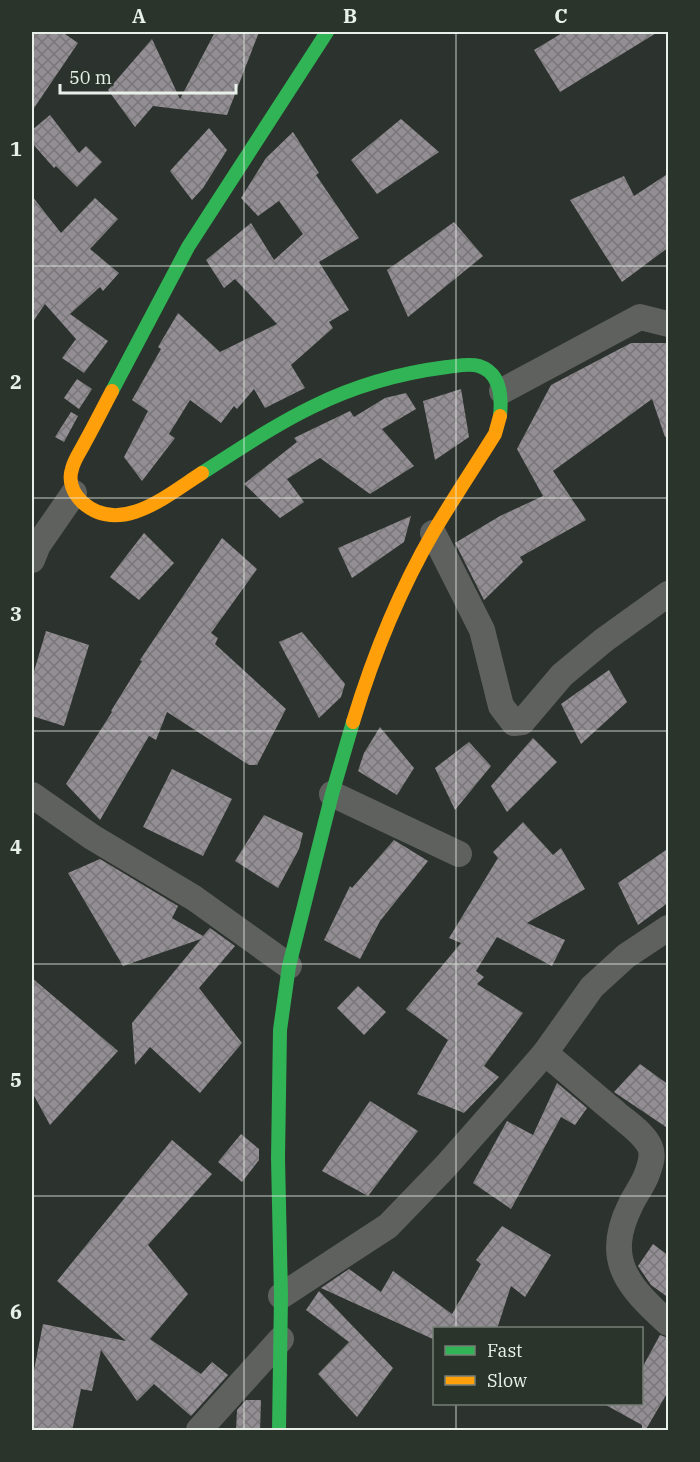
<svg xmlns="http://www.w3.org/2000/svg" width="700" height="1462" font-family="'IBM Plex Serif',serif">
<defs>
<pattern id="building-cross-hatch" width="8" height="8" patternUnits="userSpaceOnUse" patternTransform="scale(1.5)"><rect width="8" height="8" fill="#938e93"/><path d="M0 0l8 8M0 8l8-8" fill="none" stroke="#787678"/></pattern>
</defs>
<rect width="100%" height="100%" fill="#2c322d"/>
<!-- building -->
<g fill="url(#building-cross-hatch)">
<path d="M 32,32 L 62,32 L 78,43 L 32,111 Z"/>
<path d="M 215,32 L 259,32 L 227,115 L 153,106 L 135,127 L 108,90 L 152,39 L 180,99 Z"/>
<path d="M 564,32 L 658,32 L 560,92 L 534,50 Z"/>
<path d="M 50,115 L 79,153 L 86,146 L 102,162 L 77,187 L 56,166 L 54,168 L 32,143 L 32,130 Z"/>
<path d="M 401,119 L 439,152 L 377,194 L 351,160 Z"/>
<path d="M 209,128 L 227,150 L 203,188 L 192,200 L 170,171 Z"/>
<path d="M 293,132 L 319,173 L 316,175 L 359,238 L 319,262 L 349,310 L 329,322 L 333,328 L 291,365 L 305,388 L 265,408 L 254,389 L 237,409 L 234,406 L 221,423 L 190,400 L 169,434 L 175,438 L 142,481 L 124,457 L 148,411 L 132,400 L 161,349 L 158,347 L 178,313 L 220,352 L 277,324 L 235,279 L 224,288 L 206,260 L 251,223 L 274,260 L 303,234 L 279,201 L 258,216 L 241,198 L 266,158 Z"/>
<path d="M 669,173 L 669,247 L 622,282 L 570,200 L 624,176 L 634,196 Z"/>
<path d="M 32,196 L 61,233 L 95,198 L 118,219 L 90,249 L 119,273 L 103,291 L 100,287 L 70,314 L 108,341 L 84,373 L 62,358 L 76,339 L 45,304 L 32,323 Z"/>
<path d="M 454,222 L 483,256 L 408,317 L 387,270 Z"/>
<path d="M 631,343 L 669,343 L 669,436 L 665,437 L 652,399 L 553,471 L 586,520 L 520,557 L 523,562 L 484,600 L 455,543 L 500,516 L 543,496 L 517,449 L 551,385 Z"/>
<path d="M 77,379 L 92,389 L 79,409 L 64,398 Z"/>
<path d="M 461,389 L 469,437 L 435,460 L 423,401 Z"/>
<path d="M 406,393 L 416,409 L 382,429 L 414,466 L 370,494 L 320,458 L 287,479 L 304,502 L 280,518 L 244,484 L 297,442 L 294,438 L 298,436 L 350,411 L 354,417 L 385,398 Z"/>
<path d="M 71,412 L 78,416 L 64,442 L 55,437 Z"/>
<path d="M 411,516 L 404,542 L 352,578 L 338,548 Z"/>
<path d="M 144,533 L 174,563 L 139,600 L 110,577 Z"/>
<path d="M 222,538 L 257,569 L 211,633 L 218,638 L 215,644 L 286,709 L 257,765 L 249,765 L 167,712 L 156,740 L 149,736 L 100,820 L 66,784 L 112,712 L 111,711 L 142,661 L 140,660 Z"/>
<path d="M 46,631 L 89,645 L 64,726 L 32,716 L 32,678 Z"/>
<path d="M 302,632 L 345,684 L 341,697 L 319,718 L 279,642 Z"/>
<path d="M 609,670 L 627,702 L 581,744 L 561,704 Z"/>
<path d="M 380,727 L 414,768 L 397,795 L 358,771 L 364,753 Z"/>
<path d="M 533,738 L 557,762 L 507,812 L 491,786 Z"/>
<path d="M 469,742 L 491,766 L 455,810 L 435,768 Z"/>
<path d="M 172,769 L 232,799 L 203,856 L 143,827 Z"/>
<path d="M 264,815 L 303,833 L 299,849 L 278,888 L 235,861 Z"/>
<path d="M 523,822 L 553,855 L 561,848 L 585,889 L 527,923 L 565,940 L 552,966 L 497,937 L 476,971 L 484,977 L 477,984 L 523,1013 L 484,1066 L 499,1077 L 464,1113 L 417,1094 L 448,1040 L 406,1009 L 461,943 L 449,938 L 498,858 L 493,852 Z"/>
<path d="M 394,840 L 428,861 L 380,921 L 360,959 L 324,940 L 350,886 L 352,888 Z"/>
<path d="M 669,848 L 669,902 L 638,925 L 618,883 Z"/>
<path d="M 100,859 L 178,906 L 172,918 L 203,936 L 210,928 L 235,946 L 199,988 L 242,1043 L 200,1093 L 150,1047 L 135,1065 L 132,1023 L 201,939 L 123,966 L 68,873 Z"/>
<path d="M 32,978 L 118,1051 L 50,1125 L 32,1092 Z"/>
<path d="M 358,986 L 386,1012 L 364,1035 L 337,1008 Z"/>
<path d="M 640,1064 L 669,1085 L 669,1129 L 614,1092 Z"/>
<path d="M 557,1083 L 587,1108 L 575,1125 L 561,1117 L 511,1209 L 473,1183 L 507,1121 L 533,1135 Z"/>
<path d="M 370,1101 L 418,1131 L 368,1196 L 322,1171 Z"/>
<path d="M 241,1134 L 259,1149 L 259,1160 L 242,1182 L 218,1162 Z"/>
<path d="M 172,1140 L 212,1174 L 148,1245 L 188,1294 L 150,1339 L 201,1374 L 212,1362 L 228,1375 L 191,1416 L 154,1384 L 137,1401 L 101,1350 L 92,1391 L 81,1389 L 72,1431 L 32,1431 L 32,1380 L 43,1324 L 126,1341 L 57,1281 Z"/>
<path d="M 502,1226 L 551,1255 L 525,1297 L 511,1286 L 497,1329 L 435,1329 L 435,1340 L 321,1288 L 349,1269 L 381,1292 L 393,1271 L 452,1314 L 481,1264 L 476,1260 Z"/>
<path d="M 653,1244 L 669,1256 L 669,1298 L 651,1285 L 638,1266 Z"/>
<path d="M 319,1291 L 393,1368 L 357,1417 L 318,1374 L 349,1342 L 306,1310 Z"/>
<path d="M 660,1335 L 669,1338 L 669,1390 L 645,1431 L 642,1431 L 642,1425 L 604,1404 L 642,1404 L 642,1368 Z"/>
<path d="M 246,1400 L 261,1400 L 260,1431 L 236,1431 L 237,1410 Z"/>
</g>
<g fill="none" stroke-linecap="round" stroke-linejoin="round">
<!-- street -->
<g stroke="#5f615f" stroke-width="26">
<path d="M 502,391 L 640,317 L 668,324"/>
<path d="M 433,533 L 482,630 L 501,706 L 514,723 L 522,722 L 562,675 L 604,640 L 668,594"/>
<path d="M 32,560 L 38,545 L 74,493"/>
<path d="M 332,794 L 459,854"/>
<path d="M 32,795 L 92,837 L 194,898 L 289,966"/>
<path d="M 545,1053 C 568,1072 591,1092 615,1112 C 626,1122 644,1133 650,1147 C 654,1156 650,1165 647,1174 C 643,1185 635,1195 630,1206 C 603,1261 629,1287 668,1323"/>
<path d="M 281,1296 L 388,1226 L 445,1167 L 512,1091 L 545,1053 L 592,987 L 626,956 L 668,928"/>
<path d="M 199,1430 L 281,1339"/>
</g>
<!-- fast -->
<g stroke="#30b455" stroke-width="14">
<path d="M 112,391 L 188,247 L 327,32"/>
<path d="M 202,473 C 238,450 273,426 312,407 C 354,386 400,373 447,367 C 457,366 469,363 479,366 C 501,373 502,397 500,416"/>
<path d="M 279,1430 L 281,1296 L 278,1158 L 280,1030 L 289,966 L 332,794 L 353,722"/>
</g>
<!-- slow -->
<g stroke="#ff9f0a" stroke-width="14">
<path d="M 112,391 C 103,408 94,426 84,444 C 80,452 74,460 72,469 C 68,481 73,493 82,502 C 120,537 169,494 202,473"/>
<path d="M 353,722 C 373,656 399,591 434,531 C 453,499 475,466 495,434 L 500,416"/>
</g>
</g>
<!-- grid -->
<path fill="none" stroke="#e9f0ea" stroke-width="1.5" stroke-opacity="0.55" d="M 244,32 L 244,1430M 456,32 L 456,1328M 32,266 L 668,266M 32,498 L 668,498M 32,731 L 668,731M 32,964 L 668,964M 32,1196 L 668,1196M 456,1404 L 456,1430"/>
<!-- border -->
<rect width="700" height="1462" fill="none" stroke="#2a342b" stroke-width="66"/>
<!-- legend -->
<rect x="433" y="1327" width="210" height="78" fill="#2a342b" stroke="#767f77" stroke-width="1.5"/>
<rect x="445" y="1346" width="30" height="9" fill="#30b455" stroke="#767f77" stroke-width="1.5"/>
<text x="487" y="1357" font-size="18" fill="#e9f0ea">Fast</text>
<rect x="445" y="1376" width="30" height="9" fill="#ff9f0a" stroke="#767f77" stroke-width="1.5"/>
<text x="487" y="1387" font-size="18" fill="#e9f0ea">Slow</text>
<!-- scale -->
<path d="M60 84v9h176v-9" fill="none" stroke="#e9f0ea" stroke-width="3"/>
<text x="69" y="84" font-size="18" fill="#e9f0ea" stroke="#2a342b" stroke-width="4.5" paint-order="stroke">50 m</text>
<rect x="33" y="33" width="634" height="1396" fill="none" stroke="#e9f0ea" stroke-width="2"/>
<g font-size="20" text-anchor="middle" font-weight="bold" fill="#e9f0ea">
<text x="139" y="23">A</text>
<text x="350" y="23">B</text>
<text x="561" y="23">C</text>
<text x="16" y="156">1</text>
<text x="16" y="389">2</text>
<text x="16" y="621">3</text>
<text x="16" y="854">4</text>
<text x="16" y="1087">5</text>
<text x="16" y="1319">6</text>
</g>
</svg>
